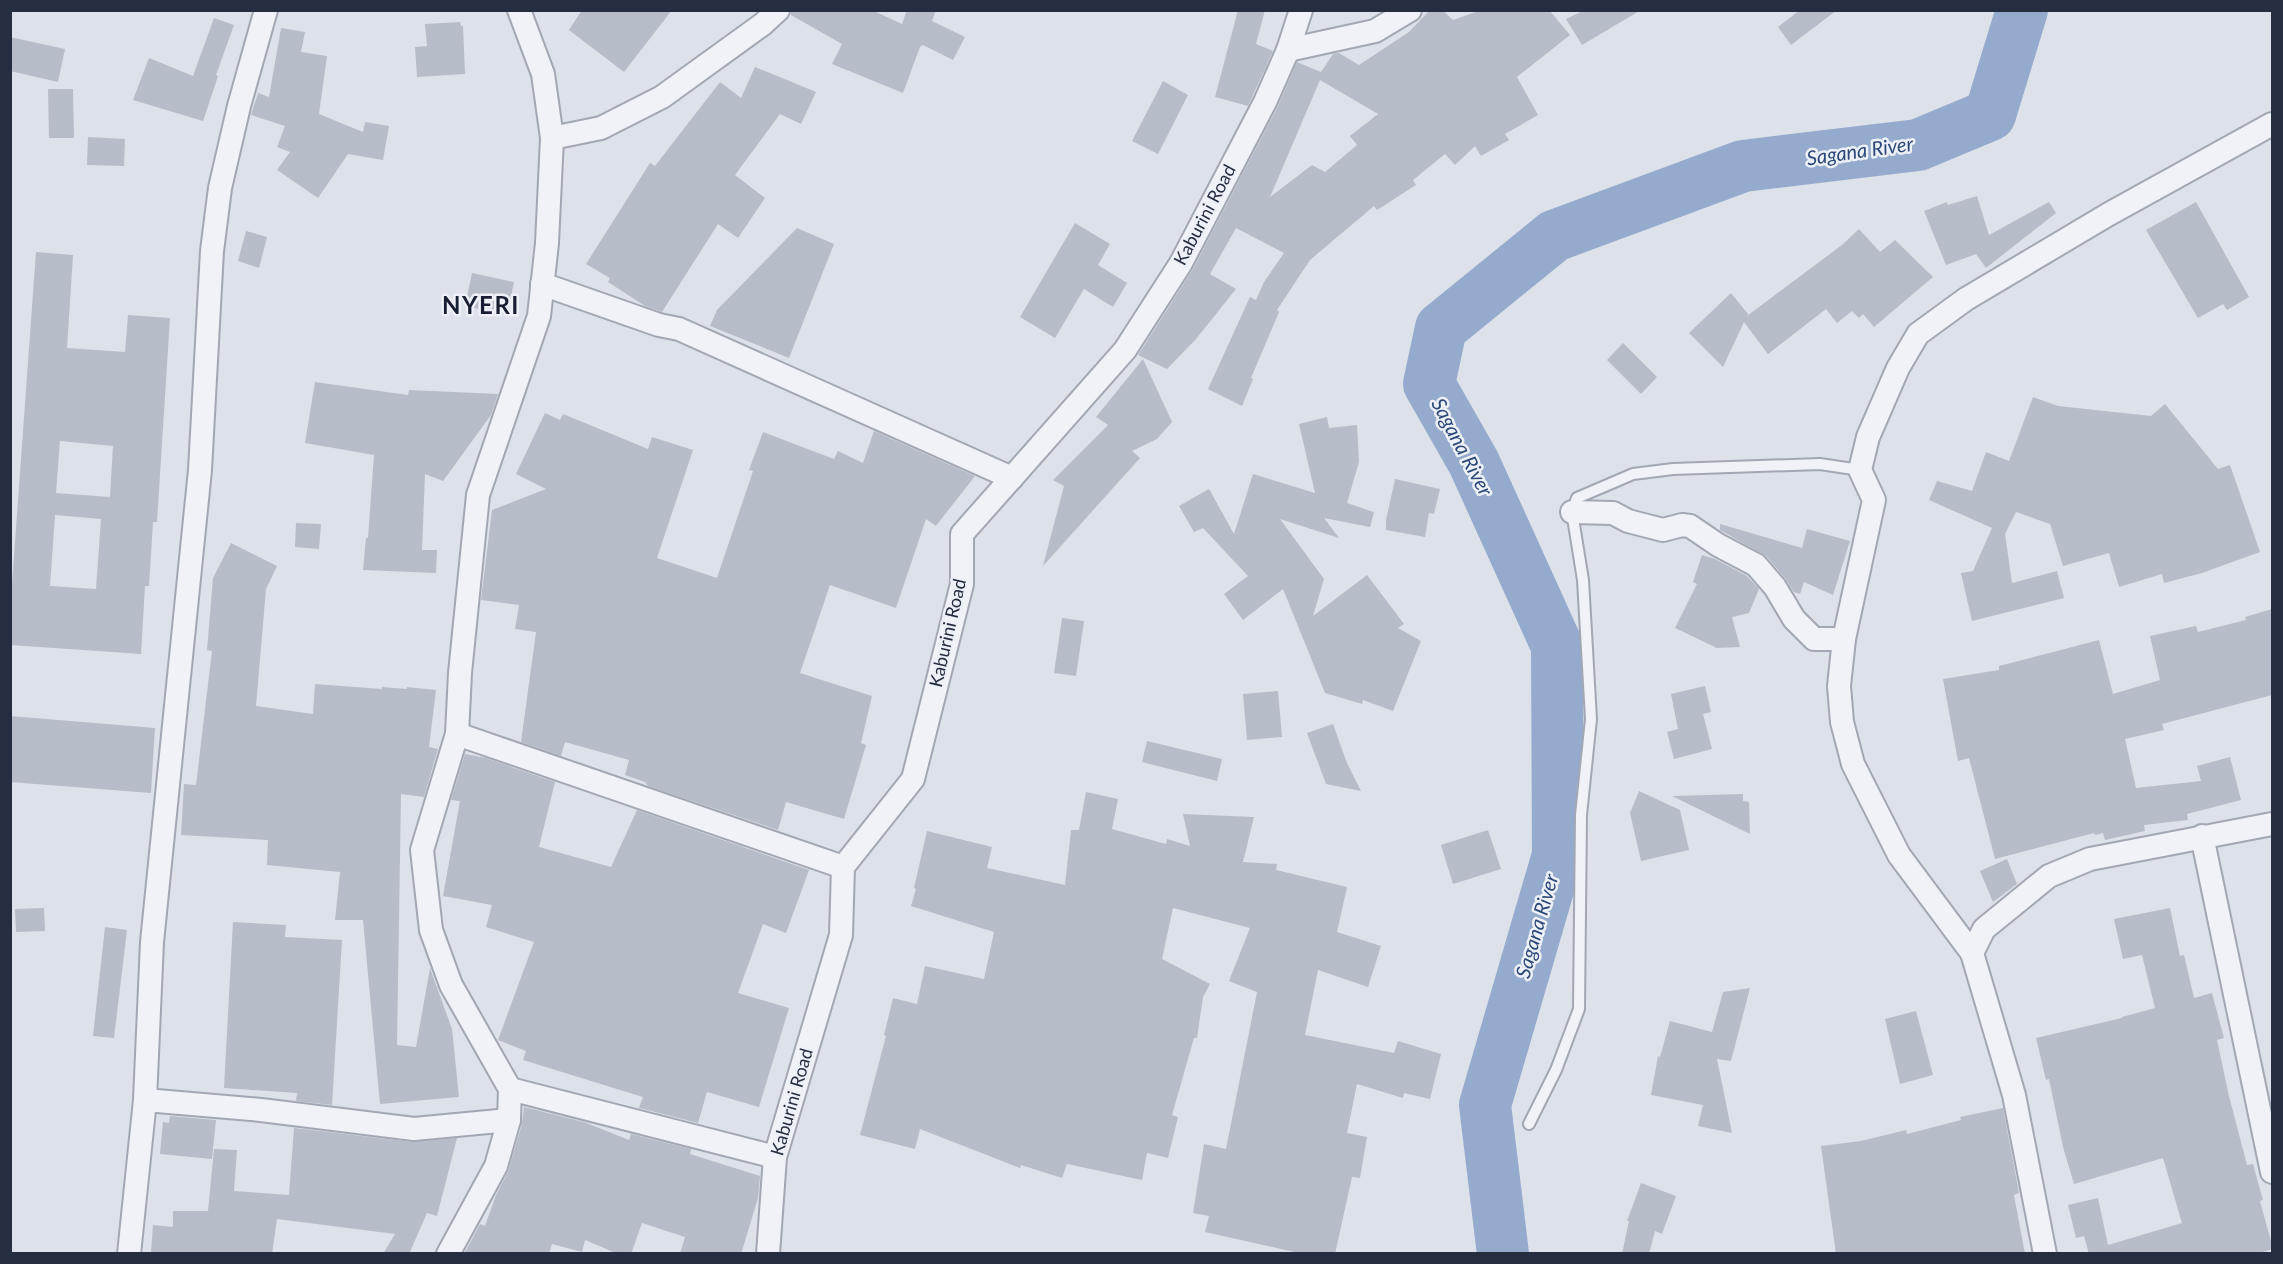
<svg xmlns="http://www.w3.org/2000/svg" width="2283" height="1264" font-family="Lato,sans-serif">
<rect width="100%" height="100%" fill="#dde1e9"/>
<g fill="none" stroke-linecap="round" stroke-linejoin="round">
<!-- river -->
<path stroke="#94abcd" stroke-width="52" d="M 1503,1254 L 1485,1105 L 1558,855 L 1557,646 L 1474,463 L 1429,384 L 1441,328 L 1554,236 L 1743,166 L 1918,145 L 1990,115 L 2022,10"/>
</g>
<!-- building -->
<g fill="#b7bcc9" fill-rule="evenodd">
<path d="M 582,10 L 672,10 L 624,72 L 569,30 Z"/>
<path d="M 791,10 L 872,10 L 902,24 L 907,10 L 936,10 L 932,21 L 965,37 L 953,60 L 923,45 L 920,47 L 903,93 L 832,64 L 842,44 L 791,15 Z"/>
<path d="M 1238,10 L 1265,10 L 1256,44 L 1273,51 L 1248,106 L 1215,97 Z"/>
<path d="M 1430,10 L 1442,10 L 1453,20 L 1481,10 L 1549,10 L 1570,35 L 1517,77 L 1538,115 L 1505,134 L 1509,140 L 1481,156 L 1475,146 L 1455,165 L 1445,154 L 1413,180 L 1416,185 L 1377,210 L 1374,206 L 1310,260 L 1277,310 L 1279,312 L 1251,378 L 1253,379 L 1242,406 L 1208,389 L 1250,297 L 1256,300 L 1264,282 L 1284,253 L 1236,228 L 1210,274 L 1236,289 L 1196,339 L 1167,369 L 1138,355 L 1193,269 L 1277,108 L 1297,62 L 1321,72 L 1333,54 L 1339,53 L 1359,65 L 1409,32 ZM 1320,80 L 1378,114 L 1350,136 L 1357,145 L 1325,172 L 1312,165 L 1270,197 Z"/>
<path d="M 1585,10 L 1641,10 L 1582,45 L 1566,19 Z"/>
<path d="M 1800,10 L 1837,10 L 1791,45 L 1778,27 Z"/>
<path d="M 214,18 L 234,25 L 216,75 L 218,76 L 203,121 L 133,100 L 149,58 L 193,76 Z"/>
<path d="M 460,22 L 461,26 L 463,26 L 465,74 L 417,77 L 415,47 L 427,46 L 425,24 Z"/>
<path d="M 281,28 L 305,32 L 301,52 L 327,56 L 319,114 L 363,132 L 365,122 L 389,126 L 383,160 L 348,154 L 318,198 L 277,170 L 290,152 L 277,147 L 285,126 L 251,115 L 258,93 L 269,97 Z"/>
<path d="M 10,37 L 65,49 L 58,82 L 10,71 Z"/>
<path d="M 755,67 L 816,92 L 801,124 L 780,114 L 735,175 L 765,198 L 738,238 L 718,224 L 662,312 L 645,306 L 608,282 L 610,278 L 586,264 L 650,163 L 655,166 L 720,82 L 741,98 Z"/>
<path d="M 1163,81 L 1188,95 L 1158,154 L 1132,141 Z"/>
<path d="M 48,89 L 73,89 L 74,138 L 49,138 Z"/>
<path d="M 88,137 L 125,139 L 124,166 L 87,165 Z"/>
<path d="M 1977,196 L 1989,235 L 2049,202 L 2056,213 L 1986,268 L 1976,254 L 1946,265 L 1924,211 L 1947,202 L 1948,205 Z"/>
<path d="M 2196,202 L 2249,297 L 2227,310 L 2223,304 L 2198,318 L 2146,230 Z"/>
<path d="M 1075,223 L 1110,244 L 1098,265 L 1127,283 L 1113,307 L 1084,289 L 1055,338 L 1020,317 Z"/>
<path d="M 797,228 L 834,244 L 789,358 L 710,326 L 717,310 Z"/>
<path d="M 1859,229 L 1880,252 L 1895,240 L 1933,277 L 1874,327 L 1863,314 L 1859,318 L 1852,311 L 1837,323 L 1826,309 L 1768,354 L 1744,322 L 1723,367 L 1689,333 L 1731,293 L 1748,314 L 1747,316 L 1842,245 Z"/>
<path d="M 246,231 L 267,237 L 259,268 L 238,261 Z"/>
<path d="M 36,252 L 73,255 L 67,348 L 125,352 L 128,315 L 170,318 L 157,522 L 153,522 L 149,586 L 145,586 L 141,654 L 10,645 L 10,583 L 12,583 ZM 60,441 L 113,446 L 110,497 L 56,493 ZM 55,515 L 101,519 L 96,589 L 50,586 Z"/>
<path d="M 472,273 L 514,282 L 507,315 L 465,306 Z"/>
<path d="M 1623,343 L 1657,377 L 1641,394 L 1607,360 Z"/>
<path d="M 1143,359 L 1172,422 L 1157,439 L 1132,451 L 1140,458 L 1043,566 L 1064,486 L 1053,480 L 1108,425 L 1096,417 Z"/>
<path d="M 315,382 L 408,395 L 409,390 L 498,394 L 491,415 L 443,481 L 425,474 L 422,550 L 437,550 L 436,573 L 363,570 L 366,538 L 368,538 L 374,455 L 305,443 Z"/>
<path d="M 2033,397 L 2058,406 L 2151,416 L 2165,404 L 2218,469 L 2230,465 L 2260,552 L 2202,573 L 2164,583 L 2162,574 L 2119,587 L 2109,553 L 2063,566 L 2050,524 L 2016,512 L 2005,534 L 2012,583 L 2057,571 L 2064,598 L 1972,621 L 1961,573 L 1973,571 L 1992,528 L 1929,500 L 1937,481 L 1972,491 L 1986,452 L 2009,461 Z"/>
<path d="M 545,413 L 560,420 L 563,414 L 648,449 L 652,437 L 693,450 L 657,558 L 717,578 L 753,471 L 749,470 L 763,432 L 834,459 L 838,451 L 863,463 L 874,431 L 975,476 L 936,526 L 926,519 L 896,608 L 830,585 L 800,673 L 872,696 L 861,743 L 866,745 L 844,819 L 786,802 L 778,830 L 648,786 L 645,782 L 625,775 L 629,760 L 565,742 L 561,756 L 521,742 L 536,632 L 515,629 L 519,605 L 481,600 L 492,510 L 546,489 L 516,474 Z"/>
<path d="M 1327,417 L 1329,428 L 1357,425 L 1359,462 L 1347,503 L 1374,512 L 1370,527 L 1324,518 L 1339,538 L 1280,519 L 1324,579 L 1313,616 L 1367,575 L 1404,624 L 1398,628 L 1421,641 L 1393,711 L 1363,700 L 1362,704 L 1325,693 L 1283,589 L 1243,620 L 1224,594 L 1248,576 L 1203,528 L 1194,532 L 1179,506 L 1209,489 L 1234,534 L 1253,474 L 1315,493 L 1299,424 Z"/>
<path d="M 1395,479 L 1440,489 L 1434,514 L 1429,513 L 1425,537 L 1386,530 L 1386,520 Z"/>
<path d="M 296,523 L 321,524 L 319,549 L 295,547 Z"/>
<path d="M 1720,524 L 1802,548 L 1807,529 L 1850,541 L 1833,595 L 1804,582 L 1800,594 L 1794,592 L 1785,578 L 1766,556 L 1720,530 Z"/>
<path d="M 231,543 L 277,566 L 266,589 L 256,706 L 313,714 L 315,684 L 382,689 L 382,687 L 407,689 L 407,687 L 436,690 L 429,747 L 438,749 L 424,797 L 401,794 L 397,1045 L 416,1047 L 430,968 L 452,1029 L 459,1097 L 380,1104 L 363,920 L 335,920 L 340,872 L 267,865 L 268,840 L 181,835 L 184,784 L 196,785 L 212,651 L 207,650 L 213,578 Z"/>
<path d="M 1702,555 L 1715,559 L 1747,576 L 1759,589 L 1749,613 L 1732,617 L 1740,647 L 1717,648 L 1675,628 L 1697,584 L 1693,582 Z"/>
<path d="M 2272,609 L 2272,695 L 2162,724 L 2164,730 L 2125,739 L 2136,788 L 2201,781 L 2197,766 L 2230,757 L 2241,800 L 2187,814 L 2188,820 L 2144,825 L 2145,831 L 2105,840 L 2103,833 L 2095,835 L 2094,833 L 1995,859 L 1969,758 L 1958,761 L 1943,679 L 1999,670 L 1999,666 L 2099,640 L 2113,694 L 2160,680 L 2150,636 L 2196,626 L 2198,632 L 2246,620 L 2245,617 Z"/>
<path d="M 1062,618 L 1084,621 L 1076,676 L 1054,673 Z"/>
<path d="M 1705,686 L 1711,712 L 1703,714 L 1712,749 L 1674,759 L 1667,732 L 1678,729 L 1671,694 Z"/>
<path d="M 1278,691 L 1282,737 L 1247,740 L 1243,694 Z"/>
<path d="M 10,716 L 155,728 L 151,793 L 10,782 Z"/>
<path d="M 1333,724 L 1347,763 L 1361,791 L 1326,784 L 1307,733 Z"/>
<path d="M 1147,741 L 1222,759 L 1217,781 L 1142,762 Z"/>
<path d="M 465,754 L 486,758 L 555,782 L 539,847 L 611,867 L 637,810 L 809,870 L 786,933 L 763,924 L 738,993 L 789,1008 L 759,1107 L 707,1092 L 698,1123 L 639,1108 L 643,1097 L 523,1060 L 526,1051 L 498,1040 L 534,942 L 486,927 L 492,905 L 443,896 L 460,801 L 451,800 Z"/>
<path d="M 1639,791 L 1680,810 L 1689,850 L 1641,861 L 1630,813 Z"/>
<path d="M 1086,792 L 1118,799 L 1112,829 L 1166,844 L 1167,839 L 1190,846 L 1183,814 L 1254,817 L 1243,862 L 1277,864 L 1276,870 L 1347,887 L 1337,932 L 1381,946 L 1368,987 L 1318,970 L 1305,1035 L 1394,1053 L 1398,1041 L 1441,1054 L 1430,1099 L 1404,1093 L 1403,1098 L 1357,1084 L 1347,1133 L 1367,1137 L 1360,1178 L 1352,1177 L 1335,1254 L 1303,1254 L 1205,1232 L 1209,1216 L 1193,1213 L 1204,1144 L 1226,1149 L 1257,992 L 1229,981 L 1250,928 L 1173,908 L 1162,959 L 1210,984 L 1203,997 L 1197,1038 L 1194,1038 L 1172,1115 L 1178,1117 L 1168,1158 L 1147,1153 L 1142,1180 L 1067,1164 L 1062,1178 L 1021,1165 L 1020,1168 L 920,1129 L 915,1149 L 860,1135 L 886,1036 L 884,1035 L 893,998 L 917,1004 L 925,966 L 984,979 L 994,932 L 911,906 L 916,889 L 914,888 L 927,831 L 992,847 L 987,868 L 1065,885 L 1071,830 L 1079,830 Z"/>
<path d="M 1743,794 L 1743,801 L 1749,802 L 1750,834 L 1672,796 Z"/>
<path d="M 1488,830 L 1501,869 L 1453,884 L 1441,845 Z"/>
<path d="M 2007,859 L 2017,884 L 1993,902 L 1980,871 Z"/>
<path d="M 44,908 L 45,931 L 16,932 L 15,909 Z"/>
<path d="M 2170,908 L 2180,956 L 2184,955 L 2194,998 L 2212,993 L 2224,1038 L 2217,1040 L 2229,1096 L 2247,1165 L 2253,1164 L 2263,1200 L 2260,1201 L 2272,1245 L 2272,1249 L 2258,1254 L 2089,1254 L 2084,1236 L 2076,1238 L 2068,1205 L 2098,1198 L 2108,1245 L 2182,1223 L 2163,1158 L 2074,1184 L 2063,1147 L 2049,1079 L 2046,1080 L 2036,1038 L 2122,1018 L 2122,1017 L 2155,1008 L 2142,955 L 2123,959 L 2114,919 Z"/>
<path d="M 233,922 L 286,925 L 285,937 L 342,940 L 332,1105 L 296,1101 L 297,1093 L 224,1088 Z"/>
<path d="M 105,927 L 127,930 L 114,1038 L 93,1036 Z"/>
<path d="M 1750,988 L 1731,1061 L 1717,1059 L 1732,1133 L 1698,1126 L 1703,1105 L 1651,1095 L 1658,1056 L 1660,1057 L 1670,1021 L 1712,1032 L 1723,992 Z"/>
<path d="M 1916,1011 L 1933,1075 L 1900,1084 L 1885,1019 Z"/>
<path d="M 524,1107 L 584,1122 L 629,1140 L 631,1134 L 691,1149 L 690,1154 L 760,1176 L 758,1198 L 741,1254 L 680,1254 L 685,1237 L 642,1223 L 631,1254 L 618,1254 L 585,1240 L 582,1252 L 552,1244 L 549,1254 L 464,1254 L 480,1224 L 485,1226 L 496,1195 L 508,1172 L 522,1124 Z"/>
<path d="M 2003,1108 L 2019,1193 L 2014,1195 L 2025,1254 L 1836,1254 L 1821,1146 L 1861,1141 L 1906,1130 L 1907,1134 L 1961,1120 L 1960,1117 Z"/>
<path d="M 170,1116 L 216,1120 L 212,1159 L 160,1154 L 163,1122 L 169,1123 Z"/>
<path d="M 294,1128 L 412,1142 L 457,1138 L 437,1216 L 427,1213 L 409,1254 L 383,1254 L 395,1234 L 277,1219 L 272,1254 L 151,1252 L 153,1225 L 173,1227 L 173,1211 L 208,1211 L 214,1149 L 237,1150 L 234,1191 L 289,1195 Z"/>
<path d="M 1641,1183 L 1676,1196 L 1662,1234 L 1655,1231 L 1649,1254 L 1622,1254 L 1629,1221 L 1627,1221 Z"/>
</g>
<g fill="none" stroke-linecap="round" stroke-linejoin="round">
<!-- service casing -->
<g stroke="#a2a7b3" stroke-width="14">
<path id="service" d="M 1529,1124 L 1556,1070 L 1579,1009 L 1581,815 L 1591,719 L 1583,580 L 1572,512 L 1577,498 L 1633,474 L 1673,469 L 1820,464 L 1860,470"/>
</g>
<!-- minor casing -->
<g stroke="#a2a7b3" stroke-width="26">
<g id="minor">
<path d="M 1288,50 L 1375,31 L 1410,10"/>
<path d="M 552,138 L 601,128 L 662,97 L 763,24 L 778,10"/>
<path d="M 542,284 L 659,325 L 679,329 L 1012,478"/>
<path d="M 1572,512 L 1613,513 L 1628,521 L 1663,530 L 1682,525 L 1690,526 L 1718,545 L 1756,565 L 1775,587 L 1794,619 L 1814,639 L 1844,639"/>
<path d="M 457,734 L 843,867"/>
<path d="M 2202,836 L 2272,1172"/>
<path d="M 1972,953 L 1899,855 L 1853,764 L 1842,722 L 1839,686 L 1844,639 L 1874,500 L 1860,470 L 1868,437 L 1898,368 L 1918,334 L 1966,299 L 2109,214 L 2272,124"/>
<path d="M 510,1089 L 775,1157"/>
<path d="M 145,1100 L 261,1110 L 414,1129 L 509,1120"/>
<path d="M 129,1254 L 145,1100 L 152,942 L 200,470 L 212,251 L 220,188 L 239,106 L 266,10"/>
<path d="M 448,1254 L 496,1166 L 509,1120 L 510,1089 L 451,985 L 431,930 L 422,850 L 457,734 L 460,673 L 478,495 L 539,316 L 547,243 L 552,138 L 543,74 L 519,10"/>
<path d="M 768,1254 L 775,1157 L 841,935 L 843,867 L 913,779 L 962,584 L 962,534 L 1125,350 L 1181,263 L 1265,102 L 1288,50 L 1301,10"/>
<path d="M 2045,1254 L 2014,1095 L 1972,953 L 1984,929 L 2049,876 L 2090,859 L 2272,824"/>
</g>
</g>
<!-- service -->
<use href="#service" stroke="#f0f2f7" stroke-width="10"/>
<!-- minor -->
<use href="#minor" stroke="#f0f2f7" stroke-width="22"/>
</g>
<g text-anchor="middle" stroke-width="5" stroke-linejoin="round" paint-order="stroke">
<!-- street labels -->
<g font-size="18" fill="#252d41" stroke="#edf0f6">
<text transform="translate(1205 215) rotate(-62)" y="6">Kaburini Road</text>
<text transform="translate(948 633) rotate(-77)" y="6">Kaburini Road</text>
<text transform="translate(792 1102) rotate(-74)" y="6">Kaburini Road</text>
</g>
<!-- water labels -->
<g font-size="20" font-style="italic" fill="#2b4879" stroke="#edf0f6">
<text transform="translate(1860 151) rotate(-8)" y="7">Sagana River</text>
<text transform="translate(1462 447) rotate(62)" y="7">Sagana River</text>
<text transform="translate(1537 926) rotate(-74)" y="7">Sagana River</text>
</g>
<!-- district labels -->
<g font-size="24" font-weight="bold" letter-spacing="1.5" fill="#181e32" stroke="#edf0f6">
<text x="481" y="314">NYERI</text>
</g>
</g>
<!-- border -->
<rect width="2283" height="1264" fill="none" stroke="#252d41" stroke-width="24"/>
</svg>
